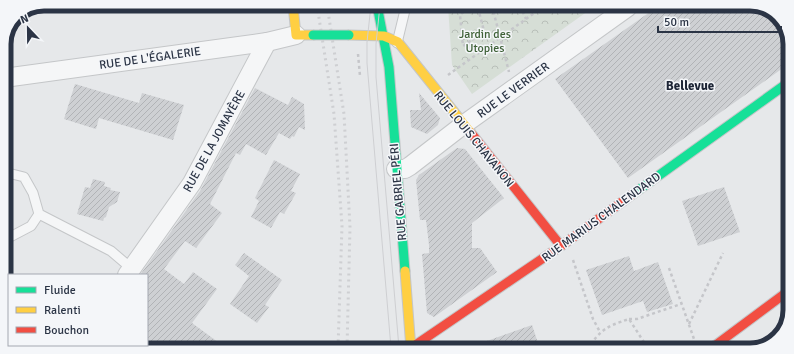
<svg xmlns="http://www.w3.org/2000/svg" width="794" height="354" font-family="Signika,sans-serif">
<defs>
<pattern id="forest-crowns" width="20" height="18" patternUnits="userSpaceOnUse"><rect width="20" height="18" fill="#d6ded6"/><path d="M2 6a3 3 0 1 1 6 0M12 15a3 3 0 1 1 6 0" fill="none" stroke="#b8bfb9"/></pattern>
<pattern id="building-hatch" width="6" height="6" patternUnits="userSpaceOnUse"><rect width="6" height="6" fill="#ced0d3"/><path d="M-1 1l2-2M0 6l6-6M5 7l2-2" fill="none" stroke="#b1b3b6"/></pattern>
</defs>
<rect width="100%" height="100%" fill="#e6e8ea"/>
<!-- forest -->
<path fill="url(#forest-crowns)" d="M 448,6 L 595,6 L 472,94 L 452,65 Z"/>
<!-- building -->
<g fill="url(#building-hatch)">
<path d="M 657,7 L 765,7 L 782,20 L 790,41 L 790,63 L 628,178 L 555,79 Z"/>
<path d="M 75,84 L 139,103 L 142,93 L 184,105 L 173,140 L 99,118 L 96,129 L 64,119 Z"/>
<path d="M 255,88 L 288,105 L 292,97 L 304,104 L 305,130 L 299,127 L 294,137 L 292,136 L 290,139 L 279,133 L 266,155 L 246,144 L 240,155 L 236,153 L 210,204 L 222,213 L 196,248 L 185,241 L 164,269 L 184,284 L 193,272 L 217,289 L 192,323 L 226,348 L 147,347 L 147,275 L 140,275 L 200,191 Z"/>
<path d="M 419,93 L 440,118 L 438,125 L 427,134 L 411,127 L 410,110 L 421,110 Z"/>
<path d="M 457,148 L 465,149 L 504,198 L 472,223 L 472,248 L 480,248 L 497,272 L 434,317 L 427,313 L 422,254 L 429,253 L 429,245 L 426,220 L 420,220 L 416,180 L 419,175 Z"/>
<path d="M 274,160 L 300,174 L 291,191 L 296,193 L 284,214 L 280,212 L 271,228 L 251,217 L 259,201 L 255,198 Z"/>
<path d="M 93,179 L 105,182 L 104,186 L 111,188 L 110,190 L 120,192 L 117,202 L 109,207 L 106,217 L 104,218 L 103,221 L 77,214 L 85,187 L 90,188 Z"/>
<path d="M 724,187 L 740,232 L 698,246 L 682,201 Z"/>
<path d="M 244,253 L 282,280 L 265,305 L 269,307 L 257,323 L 230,304 L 249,276 L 235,265 Z"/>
<path d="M 629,256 L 634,271 L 658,262 L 673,304 L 647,312 L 643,301 L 602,315 L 586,270 Z"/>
<path d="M 532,325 L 540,349 L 471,349 L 470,347 Z"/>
</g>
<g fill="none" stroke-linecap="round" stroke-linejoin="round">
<!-- lane casing -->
<g stroke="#c4c6c8" stroke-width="11">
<g id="lane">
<path d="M 397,43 L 406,6"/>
<path d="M 4,172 L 24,177 L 33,193 L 39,214 L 111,251 L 131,268"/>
<path d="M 4,237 L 12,236 L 31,226 L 39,214"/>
</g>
</g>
<!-- street casing -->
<g stroke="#c4c6c8" stroke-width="20">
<g id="street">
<path d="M 4,78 L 267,42 L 296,35"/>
<path d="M 396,169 L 405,169 L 410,166 L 463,125 L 628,7"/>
<path d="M 127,275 L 192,183 L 267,42"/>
<path d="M 75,347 L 76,345"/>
</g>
</g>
<!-- fast casing -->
<g stroke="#c4c6c8" stroke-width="11">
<g id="fast">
<path d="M 377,5 L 389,67 L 405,271"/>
<path d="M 633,194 L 789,82"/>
</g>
</g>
<!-- slow casing -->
<g stroke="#c4c6c8" stroke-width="11">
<g id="slow">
<path d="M 293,5 L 296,35 L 313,35"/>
<path d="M 349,35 L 384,36 L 398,42 L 471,133"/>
<path d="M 405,271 L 411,349"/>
</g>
</g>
<!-- jam casing -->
<g stroke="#c4c6c8" stroke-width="11">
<g id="jam">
<path d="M 471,133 L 561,246"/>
<path d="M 411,348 L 561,246 L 633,194"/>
<path d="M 709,350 L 787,292"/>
</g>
</g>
<!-- path -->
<g stroke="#c5c6ca" stroke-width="2.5" stroke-dasharray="3 3" stroke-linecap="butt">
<path d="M 468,6 L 468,8 L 478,8 L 484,31 L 473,39 L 476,55"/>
<path d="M 492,6 L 509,72"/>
<path d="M 520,6 L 526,19"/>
<path d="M 468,8 L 460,15 L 463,46 L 473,39"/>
<path d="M 358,54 L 360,76"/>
<path d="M 448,75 L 544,6"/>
<path d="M 573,260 L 593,319 L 600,332"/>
<path d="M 669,268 L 694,339"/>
<path d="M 629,319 L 637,319 L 681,304"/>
<path d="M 689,324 L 723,253"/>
<path d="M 587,349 C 602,329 605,327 629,319 L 649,350"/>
</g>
<!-- lane -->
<use href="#lane" stroke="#f5f6f7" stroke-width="9"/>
<!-- street -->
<use href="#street" stroke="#f5f6f7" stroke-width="18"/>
<!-- fast -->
<use href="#fast" stroke="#16e098" stroke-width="9"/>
<!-- slow -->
<use href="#slow" stroke="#ffcf43" stroke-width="9"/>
<!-- jam -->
<use href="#jam" stroke="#f24e42" stroke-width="9"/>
<!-- tram -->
<g stroke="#cecfd2" stroke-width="1">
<path d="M 371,5 L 367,42 L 367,63 L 391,348"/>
<path d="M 380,5 L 376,44 L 376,77 L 399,348"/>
</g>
<!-- rail -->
<g stroke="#cecfd2" stroke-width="3" stroke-dasharray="2 4" stroke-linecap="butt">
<path d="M 317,5 L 334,114 L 342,226 L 338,348"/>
<path d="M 327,5 L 344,114 L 350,227 L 347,348"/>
</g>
<!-- fast-bridge casing -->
<g stroke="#c4c6c8" stroke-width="11" stroke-linecap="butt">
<path id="fast-bridge" d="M 313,35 L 349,35"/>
</g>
<!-- fast-bridge -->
<use href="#fast-bridge" stroke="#16e098" stroke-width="9"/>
</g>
<g text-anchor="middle" stroke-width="3" stroke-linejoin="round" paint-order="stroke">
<!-- park labels -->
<g font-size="12" fill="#3f6138" stroke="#f4f6f9">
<text x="485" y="38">Jardin des<tspan x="485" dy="14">Utopies</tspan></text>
</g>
<!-- street labels -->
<g font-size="12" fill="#2b3445" stroke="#f4f6f9">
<text transform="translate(150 58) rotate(-8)" y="4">RUE DE L'ÉGALERIE</text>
<text transform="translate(513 90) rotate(-36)" y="4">RUE LE VERRIER</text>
<text transform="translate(474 139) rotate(51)" y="4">RUE LOUIS CHAVANON</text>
<text transform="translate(214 141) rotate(-61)" y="4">RUE DE LA JOMAYÈRE</text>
<text transform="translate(398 192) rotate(-95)" y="4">RUE GABRIEL PÉRI</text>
<text transform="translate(601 217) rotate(-36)" y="4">RUE MARIUS CHALENDARD</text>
</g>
<!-- neighbourhood labels -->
<g font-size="13" font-weight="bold" fill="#1d2536" stroke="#f4f6f9">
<text x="690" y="90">Bellevue</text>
</g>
</g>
<!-- crop -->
<path d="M0 0H794V354H0ZM44 11H750A33 33 0 0 1 783 44V310A33 33 0 0 1 750 343H44A33 33 0 0 1 11 310V44A33 33 0 0 1 44 11Z" fill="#f4f6f9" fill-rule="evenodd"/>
<path fill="none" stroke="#2b3445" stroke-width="5" d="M44 11H750A33 33 0 0 1 783 44V310A33 33 0 0 1 750 343H44A33 33 0 0 1 11 310V44A33 33 0 0 1 44 11Z"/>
<!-- legend -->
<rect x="8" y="274" width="140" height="72" fill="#f4f6f9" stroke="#a4a8b1"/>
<rect x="16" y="287" width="20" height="6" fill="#16e098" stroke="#a4a8b1"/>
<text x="44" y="294" font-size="12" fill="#2b3445">Fluide</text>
<rect x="16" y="307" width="20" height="6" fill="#ffcf43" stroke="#a4a8b1"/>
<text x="44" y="314" font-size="12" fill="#2b3445">Ralenti</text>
<rect x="16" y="327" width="20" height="6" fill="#f24e42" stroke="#a4a8b1"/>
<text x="44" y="334" font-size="12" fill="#2b3445">Bouchon</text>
<!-- north arrow -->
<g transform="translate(28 28) rotate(338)" stroke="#f4f6f9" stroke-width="3" paint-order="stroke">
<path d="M0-3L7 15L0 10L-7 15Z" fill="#2b3445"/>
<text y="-6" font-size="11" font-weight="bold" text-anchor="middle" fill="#2b3445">N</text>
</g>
<!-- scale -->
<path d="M658 26v6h123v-6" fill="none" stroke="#2b3445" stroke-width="2"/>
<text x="664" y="26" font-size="12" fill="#2b3445" stroke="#f4f6f9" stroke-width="3" paint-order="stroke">50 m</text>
</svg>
